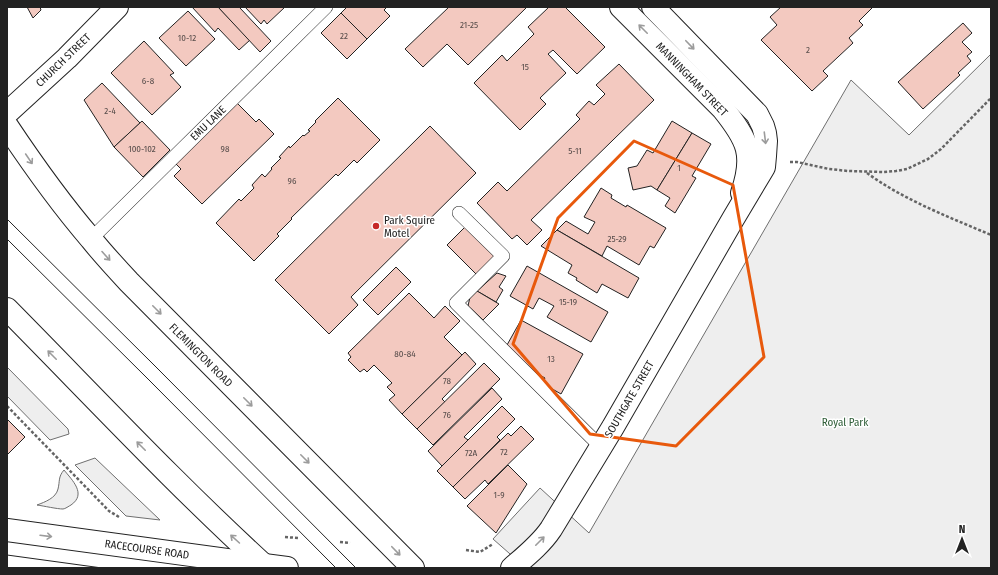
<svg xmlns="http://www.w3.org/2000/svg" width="998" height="575" font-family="'Fira Sans Condensed',sans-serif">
<rect width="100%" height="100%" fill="#fff"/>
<!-- green -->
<g fill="#eee" stroke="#6f6f6f">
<path d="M 991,54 L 991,568 L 526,568 L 493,539 L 540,488 L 589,533 L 851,80 L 909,135 Z"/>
<path d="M 7,367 L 68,429 L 69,434 L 50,440 L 7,396 Z"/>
<path d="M 95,458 L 160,520 L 126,516 L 75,465 Z"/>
<path d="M 64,470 C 72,480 87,494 71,505 C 69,506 65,509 63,509 C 57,509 44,506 37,505 C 45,502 56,498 58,489 C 60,481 58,477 64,470 Z"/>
</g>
<!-- building -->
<g fill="#f3c9c0" stroke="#222">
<path d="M 27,7 L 41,7 L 40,7 L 41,10 L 33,18 Z"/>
<path d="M 192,7 L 218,7 L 250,40 L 239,50 L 218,28 L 215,32 Z"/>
<path d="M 218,7 L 241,7 L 240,8 L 271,41 L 260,52 Z"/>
<path d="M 245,7 L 285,7 L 267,24 L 264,20 L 261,24 Z"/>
<path d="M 347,7 L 387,7 L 384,10 L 390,16 L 367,39 L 341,13 Z"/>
<path d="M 449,7 L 527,7 L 468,65 L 447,44 L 423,67 L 405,49 Z"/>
<path d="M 549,7 L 565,7 L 605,47 L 577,74 L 553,50 L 548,54 L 566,73 L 540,98 L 546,104 L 520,130 L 474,83 L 502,55 L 507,61 L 534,34 L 528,27 Z"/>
<path d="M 781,7 L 873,7 L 859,21 L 863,25 L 849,38 L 853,43 L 823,71 L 828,76 L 812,91 L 761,40 L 777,25 L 770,17 Z"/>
<path d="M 188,11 L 215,39 L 186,66 L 159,38 Z"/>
<path d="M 341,13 L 367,39 L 347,59 L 321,33 Z"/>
<path d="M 963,23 L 972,33 L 962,42 L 972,52 L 967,56 L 971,61 L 958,73 L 960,75 L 923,109 L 898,82 Z"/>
<path d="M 144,41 L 174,73 L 170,75 L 181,87 L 152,115 L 111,73 Z"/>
<path d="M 619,64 L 654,100 L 531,220 L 542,230 L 527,245 L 517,235 L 512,239 L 477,203 L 498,182 L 507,191 L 580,119 L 576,115 L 589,101 L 594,105 L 605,94 L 596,85 Z"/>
<path d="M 102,83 L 140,123 L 114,147 L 84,100 Z"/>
<path d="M 338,98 L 380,140 L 357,163 L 354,160 L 338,176 L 336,174 L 291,218 L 292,219 L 277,234 L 279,236 L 254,261 L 216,223 L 239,199 L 241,201 L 254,188 L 252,185 L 262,174 L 265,177 L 272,169 L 271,168 L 281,158 L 279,157 L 289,146 L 290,148 L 303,135 L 304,136 L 310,131 L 308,130 L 316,122 L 315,121 Z"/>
<path d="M 237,103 L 256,122 L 259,119 L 274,134 L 202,204 L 174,176 L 181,169 L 175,163 Z"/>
<path d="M 142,121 L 170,150 L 143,177 L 114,147 Z"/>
<path d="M 672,121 L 692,133 L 657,190 L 651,186 L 633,190 L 628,168 L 637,166 L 647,150 L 653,153 Z"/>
<path d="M 430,126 L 476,173 L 351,297 L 358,305 L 329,334 L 275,280 Z"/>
<path d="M 692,133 L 711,144 L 692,176 L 696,178 L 675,213 L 665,206 L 670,198 L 657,190 Z"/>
<path d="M 601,188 L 612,195 L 611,198 L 626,207 L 627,205 L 666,228 L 654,248 L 650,246 L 639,265 L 607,246 L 602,256 L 557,230 L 566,221 L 588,234 L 595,222 L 584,217 Z"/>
<path d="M 465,227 L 494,256 L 476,274 L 447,245 Z"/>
<path d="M 557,230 L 639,278 L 628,298 L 602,284 L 597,293 L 576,280 L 577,278 L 568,273 L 572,265 L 541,246 Z"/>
<path d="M 527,266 L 608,312 L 591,342 L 547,317 L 554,306 L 539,298 L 533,309 L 510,296 Z"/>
<path d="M 396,267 L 411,282 L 378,315 L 363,300 Z"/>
<path d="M 497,273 L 506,276 L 499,287 L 503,290 L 496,302 L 477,291 Z"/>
<path d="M 477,291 L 499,304 L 483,320 L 468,306 L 470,297 Z"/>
<path d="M 409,293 L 434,318 L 445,306 L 460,321 L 444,337 L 462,355 L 402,414 L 389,400 L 395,395 L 387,387 L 392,383 L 374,365 L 367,372 L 364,369 L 360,372 L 348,360 L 351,357 L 348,353 Z"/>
<path d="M 521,320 L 583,354 L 561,394 L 542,383 L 545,378 L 525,367 L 507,345 Z"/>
<path d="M 465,352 L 476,364 L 442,399 L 445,402 L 417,429 L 402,414 Z"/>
<path d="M 484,363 L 500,379 L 433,445 L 417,429 Z"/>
<path d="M 492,388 L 502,399 L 464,437 L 468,440 L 442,466 L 428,451 Z"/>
<path d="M 502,406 L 515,419 L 497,437 L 500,440 L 453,487 L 437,471 Z"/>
<path d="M 7,419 L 25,437 L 7,455 Z"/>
<path d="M 521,426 L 534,439 L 488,484 L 485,480 L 465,499 L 453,487 L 508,433 L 511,436 Z"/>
<path d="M 508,465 L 527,484 L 496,533 L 467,506 Z"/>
</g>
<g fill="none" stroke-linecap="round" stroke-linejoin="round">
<!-- lane casing -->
<g stroke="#222" stroke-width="14">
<g id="lane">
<path d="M 459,213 L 503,256 L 456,303 L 601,447"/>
<path d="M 91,239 L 326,7"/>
</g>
</g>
<!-- street casing -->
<g stroke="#222" stroke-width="24">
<g id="street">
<path d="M 621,7 L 723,109 C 748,140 755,155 742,193"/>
<path d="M 512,568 C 526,556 541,544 551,529 L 613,427 L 733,219 L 761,172 L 764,167 L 765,156 L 766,141 L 765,133 L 763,126 L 757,114 L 653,7"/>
</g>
</g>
<!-- secondary casing -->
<g stroke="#222" stroke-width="24">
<path id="secondary" d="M 7,113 L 67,58 L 117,7"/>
</g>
<!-- highway casing -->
<g stroke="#222" stroke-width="24">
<g id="highway">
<path d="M 7,126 C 33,165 60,203 91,239 C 103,254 116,268 129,282 L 413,568"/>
<path d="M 7,309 C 93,396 177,486 267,568"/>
<path d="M 7,530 L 287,568"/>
</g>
</g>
<!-- path -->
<g stroke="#646464" stroke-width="2.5" stroke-dasharray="3 2" stroke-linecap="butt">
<path d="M 790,162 L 797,162 L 829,169 L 848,171 L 883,172 L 896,171 L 907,169 L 928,159 L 941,149 L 991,98"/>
<path d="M 867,173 C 904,200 949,217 991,235"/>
<path d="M 7,406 L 109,511 L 119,517"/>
<path d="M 285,537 L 298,538"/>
<path d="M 340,542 L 350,543"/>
<path d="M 466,550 L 480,552 L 493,544"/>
</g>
<!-- lane -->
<use href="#lane" stroke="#fff" stroke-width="13"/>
<!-- street -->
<use href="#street" stroke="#fff" stroke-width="22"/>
<!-- secondary -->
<use href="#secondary" stroke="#fff" stroke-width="22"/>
<!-- highway -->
<use href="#highway" stroke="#fff" stroke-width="22"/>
<!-- tram -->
<g stroke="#222" stroke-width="1">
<path d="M 7,219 L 156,367 L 356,568"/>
<path d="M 7,239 L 149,380 L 336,568"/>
<path d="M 7,555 L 102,568"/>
</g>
</g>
<!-- one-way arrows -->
<defs><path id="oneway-shaft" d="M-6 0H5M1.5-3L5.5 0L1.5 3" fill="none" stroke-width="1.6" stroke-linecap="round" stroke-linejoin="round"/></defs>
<g stroke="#9c9c9c">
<use href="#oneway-shaft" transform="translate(643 29) rotate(-135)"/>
<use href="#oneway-shaft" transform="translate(690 45) rotate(46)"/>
<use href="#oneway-shaft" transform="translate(765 138) rotate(83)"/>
<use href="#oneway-shaft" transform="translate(29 159) rotate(56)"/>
<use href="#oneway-shaft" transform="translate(106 256) rotate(48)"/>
<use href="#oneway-shaft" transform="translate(157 310) rotate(45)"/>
<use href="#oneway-shaft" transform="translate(52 355) rotate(-135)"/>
<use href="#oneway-shaft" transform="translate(248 402) rotate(45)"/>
<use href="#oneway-shaft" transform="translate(141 446) rotate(-135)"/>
<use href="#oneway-shaft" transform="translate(305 459) rotate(45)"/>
<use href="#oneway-shaft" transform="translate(46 536) rotate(7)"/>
<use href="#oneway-shaft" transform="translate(235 539) rotate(-138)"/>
<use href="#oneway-shaft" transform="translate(540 541) rotate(-45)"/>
<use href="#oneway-shaft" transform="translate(396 551) rotate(46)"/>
</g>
<!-- marked area -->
<path fill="none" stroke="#e8590c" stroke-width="3" stroke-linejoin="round" d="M 634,141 L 733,185 L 764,357 L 676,446 L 590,434 L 513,344 L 558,218 Z"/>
<!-- markers -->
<circle fill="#c62828" stroke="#fff" stroke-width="1.5" cx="376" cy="226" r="4"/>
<g text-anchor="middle" stroke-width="3" stroke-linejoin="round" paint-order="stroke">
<!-- number labels -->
<g font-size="9" fill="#564c4a">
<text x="469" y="28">21-25</text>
<text x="344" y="39">22</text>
<text x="187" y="41">10-12</text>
<text x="808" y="53">2</text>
<text x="525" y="70">15</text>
<text x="148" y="84">6-8</text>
<text x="110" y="114">2-4</text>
<text x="142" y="152">100-102</text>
<text x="225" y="152">98</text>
<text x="575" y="154">5-11</text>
<text x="679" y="171">1</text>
<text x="292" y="184">96</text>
<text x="617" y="242">25-29</text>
<text x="568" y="305">15-19</text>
<text x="405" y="357">80-84</text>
<text x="551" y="362">13</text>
<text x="447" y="384">78</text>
<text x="447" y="418">76</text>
<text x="504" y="455">72</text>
<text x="471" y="456">72A</text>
<text x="499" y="498">1-9</text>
</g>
<!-- street labels -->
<g font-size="11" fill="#222" stroke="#fff">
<text transform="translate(63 60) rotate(-44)" y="4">CHURCH STREET</text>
<text transform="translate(692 79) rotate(46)" y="4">MANNINGHAM STREET</text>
<text transform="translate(208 123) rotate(-44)" y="4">EMU LANE</text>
<text transform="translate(201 355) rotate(45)" y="4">FLEMINGTON ROAD</text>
<text transform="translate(629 399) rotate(-60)" y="4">SOUTHGATE STREET</text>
<text transform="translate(147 549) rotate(8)" y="4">RACECOURSE ROAD</text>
</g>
<!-- poi labels -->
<g font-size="11" fill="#222" stroke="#fff" text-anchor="start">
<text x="384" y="224">Park Squire<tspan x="384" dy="13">Motel</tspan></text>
</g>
<!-- park labels -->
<g font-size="11" fill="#2f5e38" stroke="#fff">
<text x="845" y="426">Royal Park</text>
</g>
</g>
<!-- border -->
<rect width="998" height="575" fill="none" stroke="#222222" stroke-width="16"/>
<!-- north arrow -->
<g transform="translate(962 539)" stroke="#ffffff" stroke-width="3" paint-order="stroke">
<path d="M0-3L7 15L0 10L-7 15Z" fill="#222222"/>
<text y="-6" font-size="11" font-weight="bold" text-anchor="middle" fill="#222222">N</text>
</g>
</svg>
